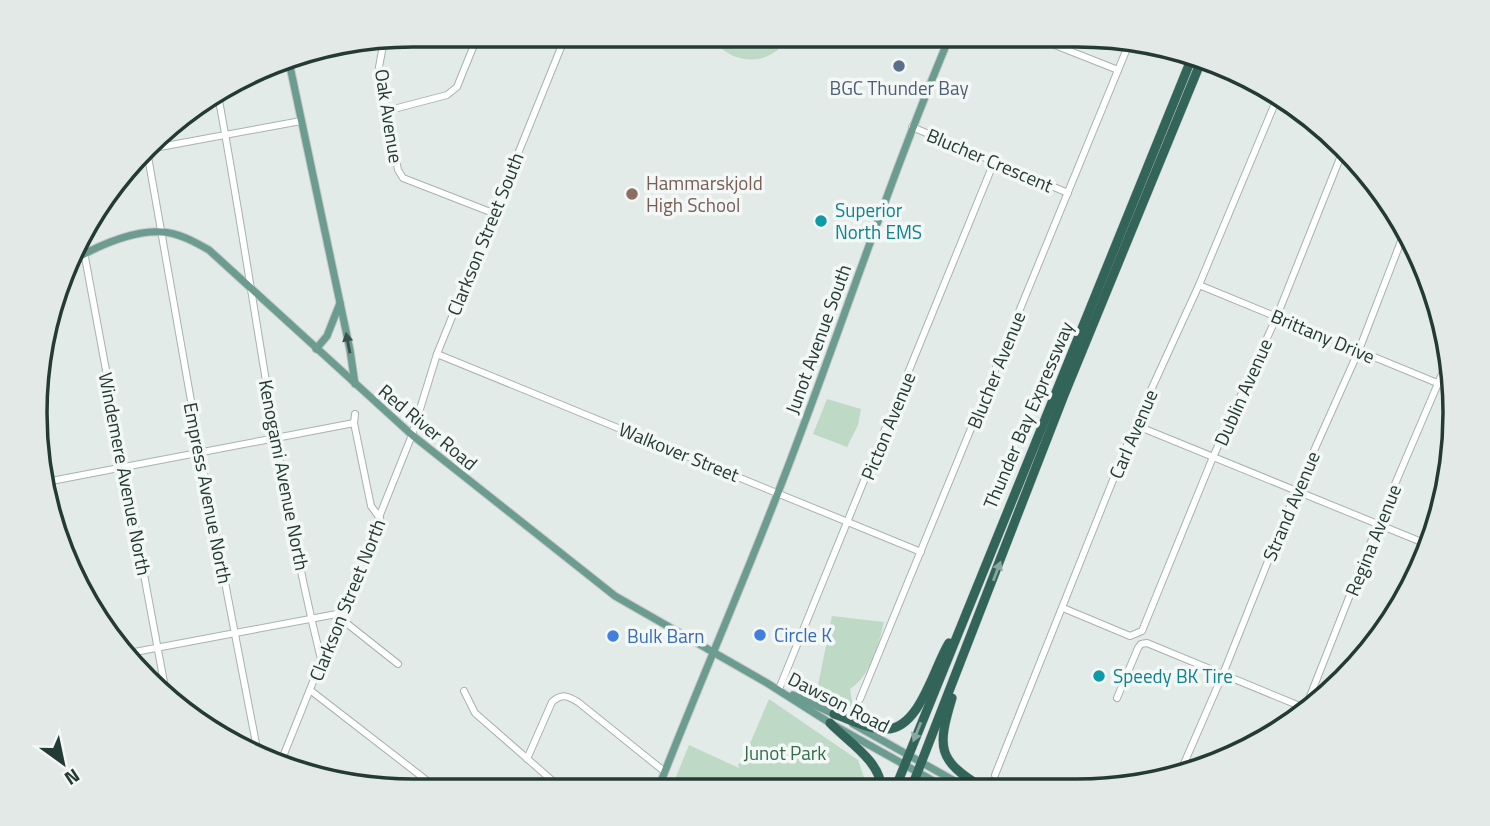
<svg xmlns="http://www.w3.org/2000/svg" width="1490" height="826" font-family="'Titillium Web',sans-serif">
<rect width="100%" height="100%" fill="#e3ebe8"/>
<!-- green -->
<g fill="#bedac6">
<path d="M 714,35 L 789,35 C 779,56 757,64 736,57 C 727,54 719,46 712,41 Z"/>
<path d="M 827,399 L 861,409 L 858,425 L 847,447 L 813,434 Z"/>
<path d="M 832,616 L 884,622 C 879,644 870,677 850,689 L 853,708 L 816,695 Z"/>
<path d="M 769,699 L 858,760 L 868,789 L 671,789 L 689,745 L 739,768 L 738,764 L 742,762 Z"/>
</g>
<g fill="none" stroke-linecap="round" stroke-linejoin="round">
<!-- minor casing -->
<g stroke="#a6b3af" stroke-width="8">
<g id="minor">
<path d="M 1032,36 L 1118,70"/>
<path d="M 384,40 L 379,67 L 398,170 L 403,178 L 493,213"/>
<path d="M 218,95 C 253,282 275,473 321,659"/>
<path d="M 386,111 L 447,95 L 457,87 L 478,35"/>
<path d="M 912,127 L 1068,193"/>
<path d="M 149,149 L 301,121"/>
<path d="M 147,151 L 200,452 L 258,754"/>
<path d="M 82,241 L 166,693"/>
<path d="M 1199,285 L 1447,387"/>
<path d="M 437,354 L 921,552"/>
<path d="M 355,414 L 354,423 L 371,506 L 380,518"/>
<path d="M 1135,425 L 1424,543"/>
<path d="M 36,433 L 41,458"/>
<path d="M 46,482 L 354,423"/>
<path d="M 1063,608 L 1130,636 L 1142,631 L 1213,457 L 1277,316 L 1342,153"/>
<path d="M 340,618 L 398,664"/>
<path d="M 124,654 L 342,613"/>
<path d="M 779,689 L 994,162"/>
<path d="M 310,690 L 439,790"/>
<path d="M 464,691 L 475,713 L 563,790"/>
<path d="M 1117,698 L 1138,648 L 1141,644 L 1147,643 L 1307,709"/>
<path d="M 860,699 L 1130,41"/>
<path d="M 1303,714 L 1378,524 L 1445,367"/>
<path d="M 283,759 L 299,771"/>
<path d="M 527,759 L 552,702 C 562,693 568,696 578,702 L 665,772"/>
<path d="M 280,764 L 412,435 L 437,354 L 566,35"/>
<path d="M 995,775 L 1135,425 L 1199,285 L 1278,96"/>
<path d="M 1179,775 L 1223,674 L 1296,491 L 1359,350 L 1403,236"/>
</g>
</g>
<!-- major casing -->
<g stroke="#c2c8c6" stroke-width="9">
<g id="major">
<path d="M 288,57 L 350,350 L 355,384"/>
<path d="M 73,260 C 98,246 133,230 162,232 C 179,233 195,242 209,250 L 412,435 L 615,596 L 767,683 L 830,723 L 946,788"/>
<path d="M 316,349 L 327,336 L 340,303"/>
<path d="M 793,695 L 836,715"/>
<path d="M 853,724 L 967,788"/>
<path d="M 658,789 C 697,689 740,591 779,490 C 838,339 887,185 950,36"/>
</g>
</g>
<!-- highway casing -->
<g stroke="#c2c8c6" stroke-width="10">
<g id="highway">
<path d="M 952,698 C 937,748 937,760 983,788"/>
<path d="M 834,714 C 849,719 870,730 887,729 C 920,728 934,667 949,643"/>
<path d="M 830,723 C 847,741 882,762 881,789"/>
<path d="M 895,789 L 1193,55"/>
<path d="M 911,789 L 1064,395 L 1202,59"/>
</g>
</g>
<!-- minor -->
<use href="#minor" stroke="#fff" stroke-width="6"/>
<!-- major -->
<use href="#major" stroke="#6c9c90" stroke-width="7"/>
<!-- highway -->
<use href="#highway" stroke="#33645a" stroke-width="9"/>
</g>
<!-- one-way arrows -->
<defs><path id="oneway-solid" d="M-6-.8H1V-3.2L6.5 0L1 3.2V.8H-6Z" transform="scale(1.75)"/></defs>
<use fill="#36534c" href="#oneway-solid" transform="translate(348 343) rotate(-101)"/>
<g fill="#89a7a0">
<use href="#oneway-solid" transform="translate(997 571) rotate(-69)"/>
<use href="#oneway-solid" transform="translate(917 732) rotate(112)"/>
</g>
<!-- markers -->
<circle fill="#5c6f8a" stroke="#f3f8f6" stroke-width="2.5" cx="899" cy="66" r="7"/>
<circle fill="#8d6e63" stroke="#f3f8f6" stroke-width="2.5" cx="632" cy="194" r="7"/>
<g fill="#0f9aa8" stroke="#f3f8f6" stroke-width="2.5">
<circle cx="821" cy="221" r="7"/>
<circle cx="1099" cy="676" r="7"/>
</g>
<g fill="#3f7fe0" stroke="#f3f8f6" stroke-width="2.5">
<circle cx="760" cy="635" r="7"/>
<circle cx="613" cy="636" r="7"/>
</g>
<g text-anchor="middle" stroke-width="7" stroke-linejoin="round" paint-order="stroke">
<!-- service labels -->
<g font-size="19" fill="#4e5e75" stroke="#f3f8f6">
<text x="899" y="95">BGC Thunder Bay</text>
</g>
<!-- street labels -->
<g font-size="19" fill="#243b35" stroke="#f3f8f6">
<text transform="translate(389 116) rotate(81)" y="7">Oak Avenue</text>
<text transform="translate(990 160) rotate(23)" y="7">Blucher Crescent</text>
<text transform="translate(485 234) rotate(-68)" y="7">Clarkson Street South</text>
<text transform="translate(1323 336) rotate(23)" y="7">Brittany Drive</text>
<text transform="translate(818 339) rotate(-70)" y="7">Junot Avenue South</text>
<text transform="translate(996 370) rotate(-68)" y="7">Blucher Avenue</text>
<text transform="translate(1243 392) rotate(-66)" y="7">Dublin Avenue</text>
<text transform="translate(1028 415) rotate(-67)" y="7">Thunder Bay Expressway</text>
<text transform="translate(888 426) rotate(-68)" y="7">Picton Avenue</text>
<text transform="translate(428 427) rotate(40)" y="7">Red River Road</text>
<text transform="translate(1133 434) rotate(-67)" y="7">Carl Avenue</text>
<text transform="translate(679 452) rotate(22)" y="7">Walkover Street</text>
<text transform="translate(125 474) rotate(79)" y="7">Windemere Avenue North</text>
<text transform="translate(284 475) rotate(79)" y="7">Kenogami Avenue North</text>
<text transform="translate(208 493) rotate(79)" y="7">Empress Avenue North</text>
<text transform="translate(1291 506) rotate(-67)" y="7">Strand Avenue</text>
<text transform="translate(1373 540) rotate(-68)" y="7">Regina Avenue</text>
<text transform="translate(347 600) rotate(-68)" y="7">Clarkson Street North</text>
<text transform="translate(839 702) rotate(27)" y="7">Dawson Road</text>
</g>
<!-- education labels -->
<g font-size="19" fill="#785e54" stroke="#f3f8f6" text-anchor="start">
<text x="646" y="190">Hammarskjold<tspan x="646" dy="22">High School</tspan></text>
</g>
<!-- culture labels -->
<g font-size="19" fill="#0d838f" stroke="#f3f8f6" text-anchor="start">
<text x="835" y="217">Superior<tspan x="835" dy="22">North EMS</tspan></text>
<text x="1113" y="683">Speedy BK Tire</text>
</g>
<!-- shop labels -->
<g font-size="19" fill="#366cbe" stroke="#f3f8f6" text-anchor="start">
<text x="774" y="642">Circle K</text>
<text x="627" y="643">Bulk Barn</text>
</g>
<!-- park labels -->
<g font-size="19" fill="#336d4a" stroke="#f3f8f6">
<text x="785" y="760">Junot Park</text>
</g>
</g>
<!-- crop -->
<path d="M0 0H1490V826H0ZM413 47H1077A366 366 0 0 1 1443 413V413A366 366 0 0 1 1077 779H413A366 366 0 0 1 47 413V413A366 366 0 0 1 413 47Z" fill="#e2e9e7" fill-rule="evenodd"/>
<path fill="none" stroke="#243b35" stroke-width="3.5" d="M413 47H1077A366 366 0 0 1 1443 413V413A366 366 0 0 1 1077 779H413A366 366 0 0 1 47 413V413A366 366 0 0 1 413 47Z"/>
<!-- north arrow -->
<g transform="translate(63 763) rotate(147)" stroke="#f3f8f6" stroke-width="5" paint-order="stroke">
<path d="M0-5L12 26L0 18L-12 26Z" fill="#243b35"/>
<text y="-10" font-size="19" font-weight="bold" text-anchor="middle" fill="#243b35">N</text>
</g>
</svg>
